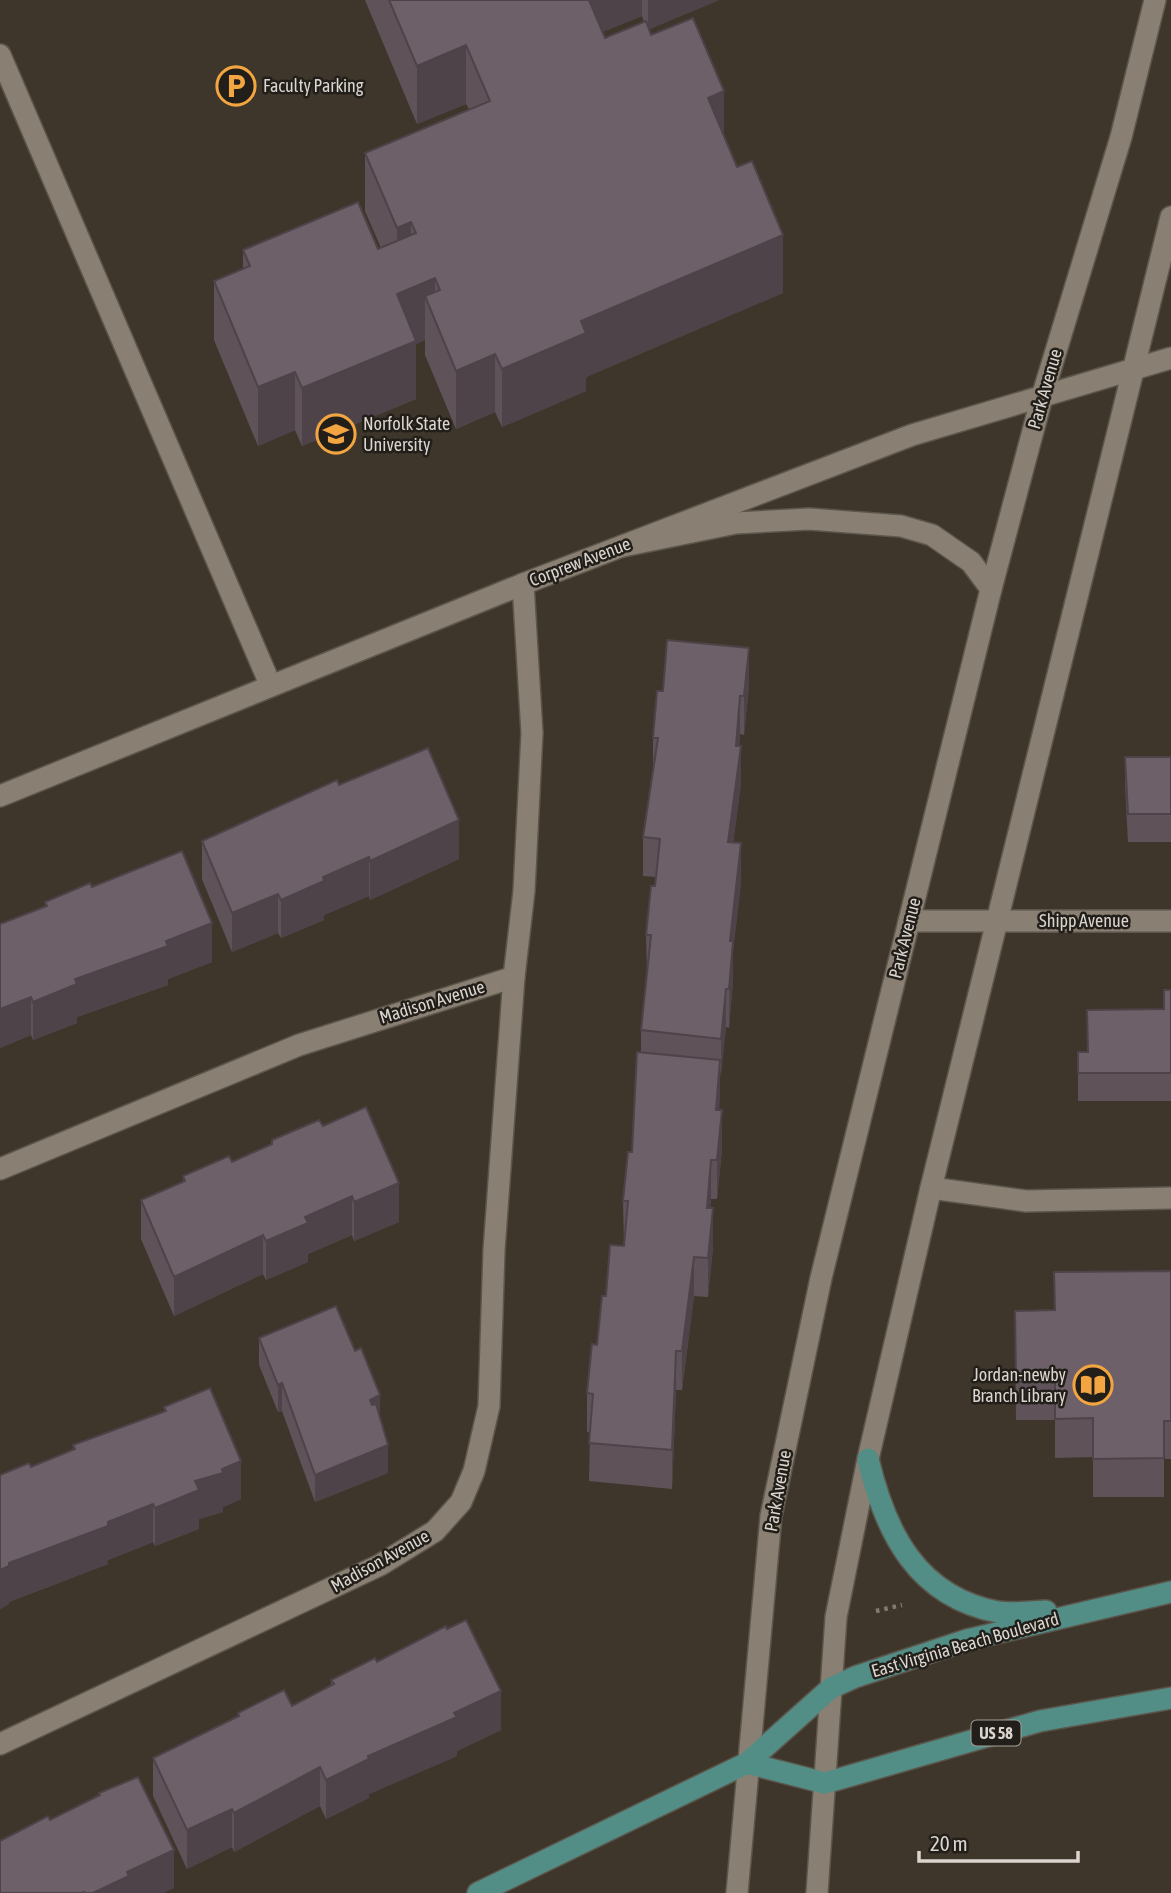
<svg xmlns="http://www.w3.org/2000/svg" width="1171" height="1893" font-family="'Asap Condensed',sans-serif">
<rect width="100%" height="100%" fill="#3f362b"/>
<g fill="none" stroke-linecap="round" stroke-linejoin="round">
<!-- lane casing -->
<g stroke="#5b554b" stroke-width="24">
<g id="lane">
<path d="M 0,55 L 270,684"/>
<path d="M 931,1188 L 1026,1201 L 1171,1198"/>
</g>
</g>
<!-- street casing -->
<g stroke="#5b554b" stroke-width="24">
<g id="street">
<path d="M 0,796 L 523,584 L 912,435 L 1171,358"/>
<path d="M 909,921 L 1171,921"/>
<path d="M 0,1169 L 299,1045 L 514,977"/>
<path d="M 0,1744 L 380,1565 L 435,1531 L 461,1502 L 474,1471 L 489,1406 L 494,1250 L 514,977 L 524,891 L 532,733 L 523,584"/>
</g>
</g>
<!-- secondary casing -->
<g stroke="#5b554b" stroke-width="24">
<g id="secondary">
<path d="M 623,546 L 736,523 L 809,519 L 901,526 L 932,535 L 971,562 L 991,589"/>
<path d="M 737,1893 L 771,1516 L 821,1278 L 991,589 L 1042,397 L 1121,137 L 1155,0"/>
<path d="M 817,1893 L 836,1617 L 868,1459 L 931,1188 L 1171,217"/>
</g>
</g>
<!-- primary casing -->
<g stroke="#5b554b" stroke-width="24">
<g id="primary">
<path d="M 868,1459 C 885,1532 917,1597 998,1612 C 1013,1614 1031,1612 1046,1611"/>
<path d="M 747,1763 L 825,1783 L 1040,1721 L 1171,1698"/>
<path d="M 478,1893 L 747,1763 L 831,1688 L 855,1677 L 967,1640 L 1171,1592"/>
</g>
</g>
<!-- path -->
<path stroke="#827b71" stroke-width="4.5" stroke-dasharray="3.5 5" stroke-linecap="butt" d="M 876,1611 L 902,1605"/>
<!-- lane -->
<use href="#lane" stroke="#897f72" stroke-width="21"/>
<!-- street -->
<use href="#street" stroke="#897f72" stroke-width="21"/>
<!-- secondary -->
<use href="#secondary" stroke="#897f72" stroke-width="21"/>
<!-- primary -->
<use href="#primary" stroke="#528d86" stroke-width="21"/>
</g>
<!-- wall -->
<g fill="#5f5359" fill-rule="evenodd">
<path d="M 365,0 L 719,0 L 649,29 L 651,35 L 724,135 L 783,293 L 586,377 L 586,391 L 502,427 L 495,412 L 456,429 L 425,355 L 425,340 L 416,344 L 416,399 L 302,446 L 295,430 L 258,446 L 214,340 L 214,281 L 243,269 L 243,250 L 378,249 L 381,248 L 365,211 L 365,153 L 469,109 L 466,104 L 417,124 ZM 642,16 L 644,22 L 605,38 L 602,32 Z"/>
<path d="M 749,686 L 744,735 L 740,734 L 739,746 L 741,784 L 733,843 L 741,882 L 733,951 L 733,980 L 729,1028 L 726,1027 L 720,1077 L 719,1110 L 722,1149 L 717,1199 L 711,1199 L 710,1208 L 713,1247 L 708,1297 L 694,1296 L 682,1390 L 676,1390 L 672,1489 L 589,1481 L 590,1432 L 587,1432 L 587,1393 L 606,1296 L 624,1246 L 623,1201 L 632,1152 L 641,1052 L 641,1030 L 647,973 L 646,935 L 656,877 L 643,876 L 643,837 L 653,770 L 653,738 L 663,691 Z"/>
<path d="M 1125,757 L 1171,757 L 1171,842 L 1128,842 L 1125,785 Z"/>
<path d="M 339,785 L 459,859 L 370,900 L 369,896 L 324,915 L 324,920 L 281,938 L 278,933 L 232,952 L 202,879 L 202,841 Z"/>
<path d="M 92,887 L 212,962 L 168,979 L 168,985 L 77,1017 L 77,1023 L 33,1040 L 31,1035 L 0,1048 L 0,924 L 45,906 L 45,902 Z"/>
<path d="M 1171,990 L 1171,1101 L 1078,1101 L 1078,1052 L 1087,1052 L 1164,1009 Z"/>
<path d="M 272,1144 L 399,1222 L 354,1241 L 352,1235 L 308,1254 L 308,1262 L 266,1280 L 263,1274 L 174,1316 L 141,1239 L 141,1200 L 183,1182 L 183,1176 L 232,1162 Z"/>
<path d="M 1171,1271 L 1171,1459 L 1164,1459 L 1164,1497 L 1093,1497 L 1093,1457 L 1055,1458 L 1055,1420 L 1016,1420 L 1015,1311 L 1054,1310 L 1054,1272 Z"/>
<path d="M 259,1338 L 380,1420 L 388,1473 L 315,1502 L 282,1411 L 278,1412 L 259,1365 Z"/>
<path d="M 164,1407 L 241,1499 L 223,1507 L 223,1512 L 199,1519 L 199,1529 L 155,1546 L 153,1542 L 108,1560 L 108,1564 L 9,1602 L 9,1604 L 0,1609 L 0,1475 L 31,1467 L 73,1450 L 73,1445 L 164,1411 Z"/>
<path d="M 377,1662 L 501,1730 L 457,1751 L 457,1756 L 369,1794 L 369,1798 L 326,1819 L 320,1806 L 234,1852 L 232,1847 L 187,1869 L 153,1796 L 153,1758 L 238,1717 L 238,1713 L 292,1706 L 331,1685 L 331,1680 Z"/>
</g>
<!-- shaded-wall -->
<g fill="#4d4349">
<path d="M 581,0 L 642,0 L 642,16 L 581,41 Z"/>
<path d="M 648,0 L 719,0 L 648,30 Z"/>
<path d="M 466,45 L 466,104 L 417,124 L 417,66 Z"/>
<path d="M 724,91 L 724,149 L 708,98 Z"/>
<path d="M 411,222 L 411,280 L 397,286 L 397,228 Z"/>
<path d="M 783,235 L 783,293 L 586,377 L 586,391 L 502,427 L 502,369 L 581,321 Z"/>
<path d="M 435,278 L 435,320 L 425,296 L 425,340 L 416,344 L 416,399 L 302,446 L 302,388 L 397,294 Z"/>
<path d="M 495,354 L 495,412 L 456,429 L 456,371 Z"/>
<path d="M 295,372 L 295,430 L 258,446 L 258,387 Z"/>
<path d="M 749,648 L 749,686 L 744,735 L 744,696 Z"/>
<path d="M 740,696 L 740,734 L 737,776 L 741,746 L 741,784 L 728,881 L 728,842 Z"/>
<path d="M 459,820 L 459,859 L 370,900 L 370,861 Z"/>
<path d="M 741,843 L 741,882 L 733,951 L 733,980 L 729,1028 L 730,941 Z"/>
<path d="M 369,857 L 369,896 L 324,915 L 324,920 L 281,938 L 281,900 L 323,877 Z"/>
<path d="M 278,894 L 278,933 L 232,952 L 232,913 Z"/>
<path d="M 212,923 L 212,962 L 168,979 L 168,985 L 77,1017 L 77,1023 L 33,1040 L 33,1002 L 75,979 Z"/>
<path d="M 726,989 L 726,1027 L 721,1077 L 721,1039 Z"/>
<path d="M 31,997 L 31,1035 L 0,1048 L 0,1009 Z"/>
<path d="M 720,1060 L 720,1099 L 716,1149 L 716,1110 Z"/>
<path d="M 722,1110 L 722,1149 L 717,1199 L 717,1160 Z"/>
<path d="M 711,1160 L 711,1199 L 707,1247 L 707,1208 Z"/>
<path d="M 399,1183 L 399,1222 L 354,1241 L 354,1202 Z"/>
<path d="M 352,1196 L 352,1235 L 308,1254 L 308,1262 L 266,1280 L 266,1241 L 305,1217 Z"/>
<path d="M 713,1208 L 713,1247 L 708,1297 L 708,1258 Z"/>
<path d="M 263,1235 L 263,1274 L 174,1316 L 174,1277 Z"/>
<path d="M 694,1257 L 694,1296 L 682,1390 L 682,1351 Z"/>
<path d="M 676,1351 L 676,1390 L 672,1489 L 672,1450 Z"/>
<path d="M 282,1383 L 282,1411 L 278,1412 L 278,1385 Z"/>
<path d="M 380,1395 L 380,1423 L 370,1400 Z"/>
<path d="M 388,1445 L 388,1473 L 315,1502 L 315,1475 Z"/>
<path d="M 241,1461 L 241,1499 L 223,1507 L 223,1512 L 199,1519 L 199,1529 L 155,1546 L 155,1508 L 195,1481 Z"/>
<path d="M 153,1504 L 153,1542 L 108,1560 L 108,1564 L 9,1602 L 9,1604 L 0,1609 L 0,1570 L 9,1563 Z"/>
<path d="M 501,1691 L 501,1730 L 457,1751 L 457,1756 L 369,1794 L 369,1798 L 326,1819 L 326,1780 L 368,1756 Z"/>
<path d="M 320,1767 L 320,1806 L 234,1852 L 234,1813 Z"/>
<path d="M 232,1809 L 232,1847 L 187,1869 L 187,1830 Z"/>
<path d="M 174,1850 L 174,1888 L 164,1893 L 93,1893 L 127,1872 Z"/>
</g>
<!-- building -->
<g fill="#6e6068" stroke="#4d4349" stroke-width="2">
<path d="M 389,0 L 589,0 L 605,38 L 646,21 L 651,35 L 693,18 L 724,91 L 708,98 L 737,167 L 752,161 L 783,235 L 581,321 L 586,333 L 502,369 L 495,354 L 456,371 L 425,296 L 440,290 L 435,278 L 397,294 L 416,341 L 302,388 L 295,372 L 258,387 L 214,281 L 250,266 L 243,250 L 358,202 L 378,249 L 416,233 L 411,222 L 397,228 L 365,153 L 490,101 L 466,45 L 417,66 Z"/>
<path d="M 667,640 L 749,648 L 744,696 L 740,696 L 736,746 L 741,746 L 728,842 L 741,843 L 730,941 L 733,941 L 729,989 L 726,989 L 721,1039 L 641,1030 L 651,935 L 646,935 L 651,886 L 655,886 L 660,839 L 643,837 L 658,738 L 653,738 L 657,691 L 663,691 Z"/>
<path d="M 428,748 L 459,820 L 370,861 L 369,857 L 323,877 L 324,881 L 281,900 L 278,894 L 232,913 L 202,841 L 337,780 L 339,785 Z"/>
<path d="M 1125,757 L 1171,757 L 1171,814 L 1128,814 Z"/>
<path d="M 182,851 L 212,923 L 166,941 L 168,946 L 75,979 L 77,984 L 33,1002 L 31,997 L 0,1009 L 0,924 L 47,906 L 45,902 L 90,883 L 92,887 Z"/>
<path d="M 1164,990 L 1171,990 L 1171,1073 L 1078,1073 L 1078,1052 L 1088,1052 L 1087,1010 L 1164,1009 Z"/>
<path d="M 637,1052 L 720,1060 L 716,1110 L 722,1110 L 717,1160 L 711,1160 L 707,1208 L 713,1208 L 708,1258 L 694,1257 L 682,1351 L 676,1351 L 672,1450 L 589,1443 L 593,1394 L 587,1393 L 592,1344 L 597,1345 L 602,1296 L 606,1296 L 610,1245 L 624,1246 L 628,1201 L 623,1201 L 628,1152 L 632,1152 Z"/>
<path d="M 366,1107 L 399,1183 L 354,1202 L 352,1196 L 305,1217 L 308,1223 L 266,1241 L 263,1235 L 174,1277 L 141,1200 L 185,1181 L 183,1176 L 229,1156 L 232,1162 L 272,1144 L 272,1140 L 319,1120 L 323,1126 Z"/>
<path d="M 1171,1271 L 1171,1421 L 1164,1421 L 1164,1458 L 1093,1459 L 1093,1418 L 1055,1419 L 1055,1382 L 1016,1382 L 1015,1311 L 1055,1310 L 1054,1272 Z"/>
<path d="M 336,1306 L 355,1351 L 361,1348 L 380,1395 L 370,1400 L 372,1405 L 376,1404 L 388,1445 L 315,1475 L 282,1383 L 278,1385 L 259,1338 Z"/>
<path d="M 210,1388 L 241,1461 L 222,1469 L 223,1473 L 195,1481 L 199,1490 L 155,1508 L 153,1504 L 108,1522 L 108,1526 L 9,1563 L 9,1566 L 0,1570 L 0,1475 L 29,1463 L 31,1467 L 75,1449 L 73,1445 L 166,1411 L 164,1407 Z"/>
<path d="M 466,1620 L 501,1691 L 454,1713 L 457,1717 L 368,1756 L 369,1759 L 326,1780 L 320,1767 L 234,1813 L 232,1809 L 187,1830 L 153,1758 L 239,1716 L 238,1713 L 284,1690 L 292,1706 L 334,1684 L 331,1680 L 375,1658 L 377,1662 L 446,1626 L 447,1629 Z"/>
<path d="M 138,1777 L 174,1850 L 127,1872 L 129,1876 L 93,1893 L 84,1893 L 84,1892 L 81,1893 L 0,1893 L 0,1841 L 48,1816 L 50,1820 L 100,1795 L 99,1793 Z"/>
</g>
<!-- icons -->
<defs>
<g id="parking-ring" transform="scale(2.0125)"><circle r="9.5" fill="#221e19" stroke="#f2a541" stroke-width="1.5"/><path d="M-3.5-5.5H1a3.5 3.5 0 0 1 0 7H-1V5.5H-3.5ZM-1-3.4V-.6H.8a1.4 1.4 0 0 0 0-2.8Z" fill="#f2a541"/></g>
<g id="university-ring" transform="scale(2.0125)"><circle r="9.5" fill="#221e19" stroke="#f2a541" stroke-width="1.5"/><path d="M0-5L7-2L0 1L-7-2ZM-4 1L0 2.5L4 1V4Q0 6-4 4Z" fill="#f2a541"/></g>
<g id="library-ring" transform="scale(2.0125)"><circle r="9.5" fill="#221e19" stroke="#f2a541" stroke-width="1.5"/><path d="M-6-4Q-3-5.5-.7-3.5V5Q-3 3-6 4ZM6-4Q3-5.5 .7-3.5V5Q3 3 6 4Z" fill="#f2a541"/></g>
</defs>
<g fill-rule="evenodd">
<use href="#parking-ring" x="236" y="86"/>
<use href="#university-ring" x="336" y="434"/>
<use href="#library-ring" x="1093" y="1385"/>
</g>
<g text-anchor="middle" stroke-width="5" stroke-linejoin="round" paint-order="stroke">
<!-- shield labels -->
<rect fill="#221e19" stroke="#a39e98" stroke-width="2" x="971.5" y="1720.5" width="49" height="25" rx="5"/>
<g font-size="16" font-weight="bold" fill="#dad5ce">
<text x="996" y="1739">US 58</text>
</g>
<!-- poi labels -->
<g font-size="18" fill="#dad5ce" stroke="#221e19" text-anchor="start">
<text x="263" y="92">Faculty Parking</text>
<text x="363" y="430">Norfolk State<tspan x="363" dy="21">University</tspan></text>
<text x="1066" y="1381" text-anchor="end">Jordan-newby<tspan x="1066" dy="21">Branch Library</tspan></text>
</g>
<!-- street labels -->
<g font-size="18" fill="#dad5ce" stroke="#221e19">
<text transform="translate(1045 389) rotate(-74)" y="6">Park Avenue</text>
<text transform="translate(580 562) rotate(-21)" y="6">Corprew Avenue</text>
<text x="1084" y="927">Shipp Avenue</text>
<text transform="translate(905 938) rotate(-76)" y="6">Park Avenue</text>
<text transform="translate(432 1002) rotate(-17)" y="6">Madison Avenue</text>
<text transform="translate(778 1491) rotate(-80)" y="6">Park Avenue</text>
<text transform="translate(380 1561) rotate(-29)" y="6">Madison Avenue</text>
<text transform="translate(965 1645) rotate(-16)" y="6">East Virginia Beach Boulevard</text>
</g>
</g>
<!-- scale -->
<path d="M919 1851v10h159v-10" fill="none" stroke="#dad5ce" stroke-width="3.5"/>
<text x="930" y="1851" font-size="21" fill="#dad5ce" stroke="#221e19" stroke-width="5" paint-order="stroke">20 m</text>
</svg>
